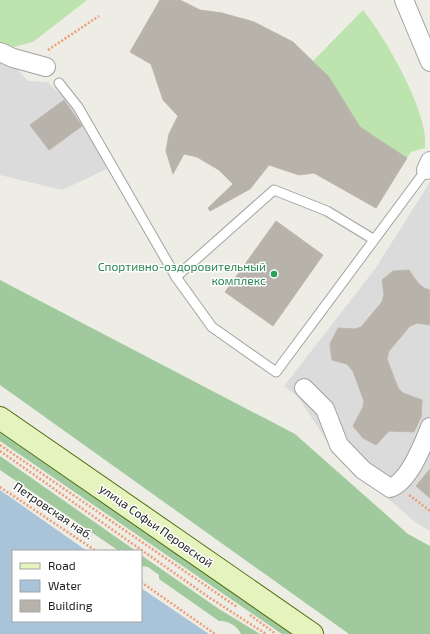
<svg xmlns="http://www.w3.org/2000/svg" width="430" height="634" font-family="'Exo 2',sans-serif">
<rect width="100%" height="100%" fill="#eeede5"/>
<!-- residential -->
<g fill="#dcdbdb">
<path d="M 6,58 L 28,81 L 47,82 L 64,97 L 85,126 L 107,169 L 62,190 L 0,175 L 0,60 Z"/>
<path d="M 430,182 L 430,531 L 415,522 L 335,453 L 298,397 L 284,386 L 375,269 Z"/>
</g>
<!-- grass -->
<g fill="#bde4af">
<path d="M 0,0 L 87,0 L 33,42 L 14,47 L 0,42 Z"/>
<path d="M 363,10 C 385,37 430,114 425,148 L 411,152 L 407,158 L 360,127 L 329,77 L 313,61 Z"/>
</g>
<!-- forest -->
<g fill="#a0ca9d">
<path d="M 0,280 L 295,434 L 408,534 L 430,546 L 430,634 L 349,634 L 0,385 Z"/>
<path d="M 0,429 L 292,634 L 282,634 L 0,441 Z"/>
<path d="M 0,456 L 136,551 L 119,551 L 0,470 Z"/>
<path d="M 141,555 L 219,609 L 260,634 L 241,634 C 238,626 227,620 219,621 L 159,579 L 159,575 L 148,567 L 141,566 Z"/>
</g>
<!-- water -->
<path fill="#a9c3d8" d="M 0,490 L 87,551 L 13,551 L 13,621 L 141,621 L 141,588 L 209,634 L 0,634 Z"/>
<!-- building -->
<g fill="#b7b3ab" stroke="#beb7a8">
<path d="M 160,0 L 180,0 L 200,10 L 222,13 L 254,22 L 293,42 L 329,77 L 360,127 L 407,158 L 376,208 L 314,173 L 299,175 L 269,165 L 250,189 L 210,211 L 208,208 L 233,184 L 219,170 L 197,157 L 184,154 L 173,174 L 166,151 L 169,134 L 178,116 L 163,100 L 151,64 L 130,52 Z"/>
<path d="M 64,100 L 82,126 L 49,150 L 30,125 Z"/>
<path d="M 276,221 L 323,255 L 273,326 L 225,292 Z"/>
<path d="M 409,270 L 418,283 L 424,288 L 430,290 L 430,325 L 417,323 L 410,326 L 389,351 L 387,359 L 398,388 L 403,393 L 422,400 L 421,417 L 414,432 L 389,431 L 376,445 L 363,438 L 353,426 L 363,407 L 364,401 L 353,371 L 347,364 L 332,360 L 330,344 L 338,328 L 355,329 L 361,327 L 382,302 L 384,294 L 382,280 L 393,271 Z"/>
<path d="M 430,469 L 430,498 L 416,486 Z"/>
</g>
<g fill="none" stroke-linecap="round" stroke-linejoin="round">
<!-- lane casing -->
<g stroke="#a2a2a2" stroke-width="11">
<g id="lane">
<path d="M 59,83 L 78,107 L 176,277 L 212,327 L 276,372 L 426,170"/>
<path d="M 176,277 L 274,190 L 327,211 L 373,239"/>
</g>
</g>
<!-- street casing -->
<g stroke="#a2a2a2" stroke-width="20">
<g id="street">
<path d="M 404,0 L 430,62"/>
<path d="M 0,52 L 13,58 L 46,67"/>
<path d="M 426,170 L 430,161"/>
<path d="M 304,388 L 325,409 L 339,445 L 363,470 L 390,488 C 409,482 423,445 430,427"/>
</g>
</g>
<!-- secondary casing -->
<g stroke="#4d6b0e" stroke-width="24">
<path id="secondary" d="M 0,418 L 312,634"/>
</g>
<!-- path -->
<g stroke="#ed9d76" stroke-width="2.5" stroke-dasharray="2 2" stroke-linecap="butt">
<path d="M 48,50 L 99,16"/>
<path d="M 0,445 L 237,607"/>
<path d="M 0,451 L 210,598 L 266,634"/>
<path d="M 0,487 L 96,551"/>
<path d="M 409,495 L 430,511"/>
<path d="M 141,582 L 215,634"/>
<path d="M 250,615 L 276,634"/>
</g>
<!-- lane -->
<use href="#lane" stroke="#fff" stroke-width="9"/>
<!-- street -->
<use href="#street" stroke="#fff" stroke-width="18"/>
<!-- secondary -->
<use href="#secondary" stroke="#e5f4bd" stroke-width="22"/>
</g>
<!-- markers -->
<circle fill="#2e9e5b" stroke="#fff" stroke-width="1.5" cx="274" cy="274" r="4"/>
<g text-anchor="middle" stroke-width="3" stroke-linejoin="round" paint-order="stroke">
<!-- leisure labels -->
<g font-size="12" fill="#27864d" stroke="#fff" text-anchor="end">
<text x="266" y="271">Спортивно-оздоровительный<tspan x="266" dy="14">комплекс</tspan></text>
</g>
<!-- street labels -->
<g font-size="12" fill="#1e1e1e" stroke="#fff">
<text transform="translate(53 511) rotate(34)" y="4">Петровская наб.</text>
<text transform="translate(156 526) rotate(35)" y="4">улица Софьи Перовской</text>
</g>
</g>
<!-- legend -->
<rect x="12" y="550" width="130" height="72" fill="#ffffff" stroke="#a5a5a5"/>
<rect x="20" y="563" width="20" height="6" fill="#e5f4bd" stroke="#a5a5a5"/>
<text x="48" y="570" font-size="12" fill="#1e1e1e">Road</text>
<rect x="20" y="580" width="20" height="12" fill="#a9c3d8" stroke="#a5a5a5"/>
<text x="48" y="590" font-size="12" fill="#1e1e1e">Water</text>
<rect x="20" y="600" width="20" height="12" fill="#b7b3ab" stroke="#a5a5a5"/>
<text x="48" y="610" font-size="12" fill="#1e1e1e">Building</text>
</svg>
